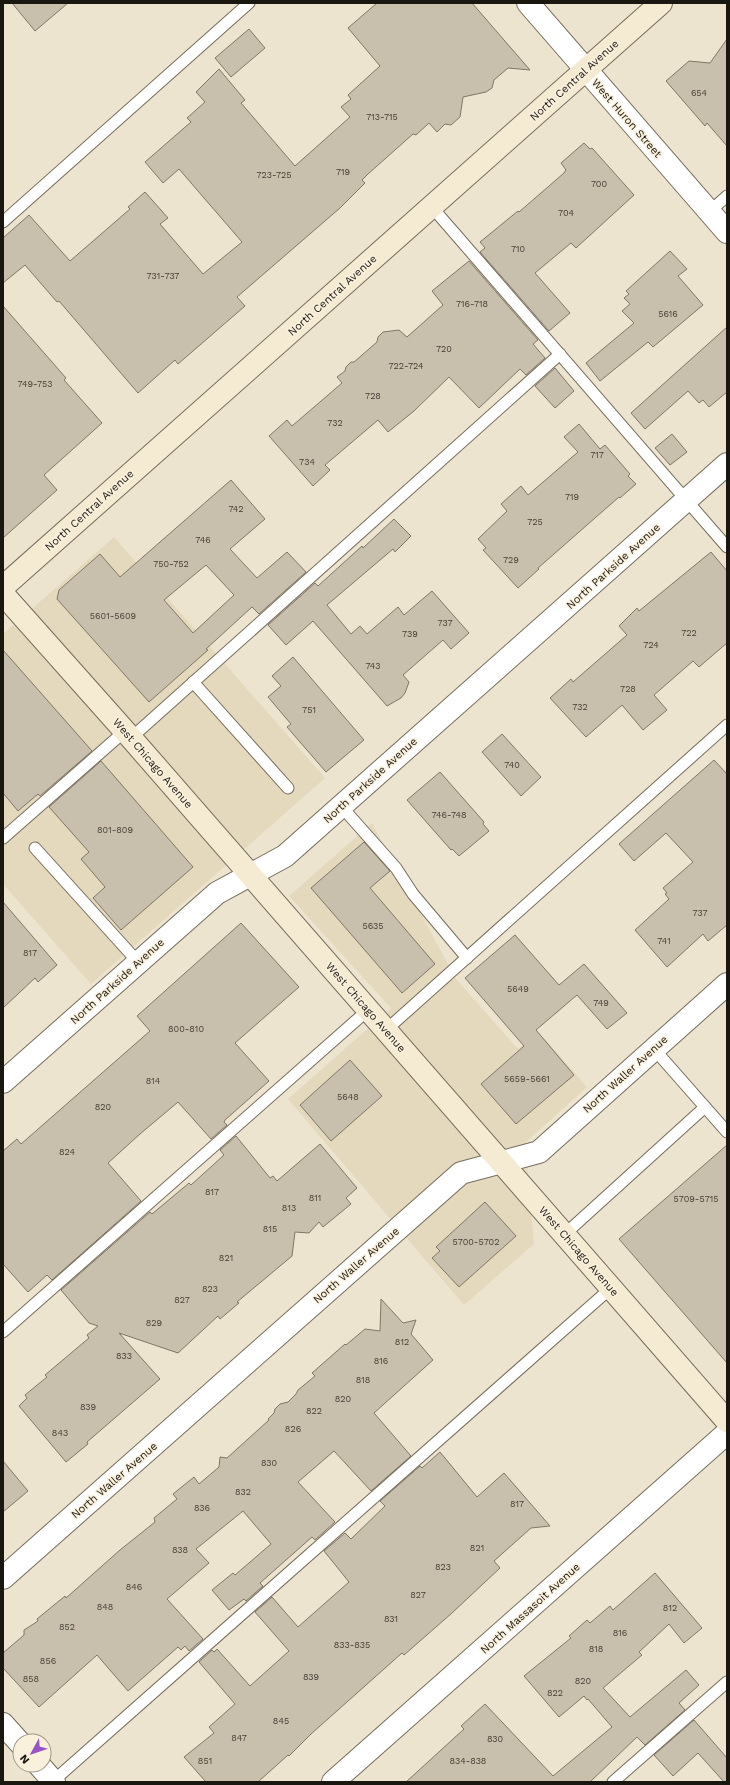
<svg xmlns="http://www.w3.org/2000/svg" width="730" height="1785" font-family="'Work Sans',sans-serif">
<rect width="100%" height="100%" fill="#ede4d0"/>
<!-- built -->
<g fill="#e4d8bd">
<path d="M 114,537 L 325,778 L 91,984 L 3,884 L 3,634 Z"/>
<path d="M 372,823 L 456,979 L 518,1049 L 530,1039 L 544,1038 L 587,1087 L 525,1143 L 534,1244 L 464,1305 L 288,1099 L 391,1008 L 289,896 Z"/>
</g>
<!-- building -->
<g fill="#c8bfac" stroke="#7f7765" fill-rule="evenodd">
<path d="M 12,3 L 68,3 L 35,31 Z"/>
<path d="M 377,3 L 472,3 L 530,70 L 508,68 L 494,80 L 492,88 L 486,92 L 463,97 L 460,117 L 451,125 L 445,124 L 437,132 L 429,123 L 416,135 L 413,134 L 368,174 L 362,180 L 365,183 L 340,208 L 237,297 L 245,306 L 178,364 L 175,360 L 138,393 L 59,301 L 57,302 L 25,265 L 3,283 L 3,238 L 29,215 L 70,261 L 130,209 L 128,207 L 145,192 L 168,218 L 160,224 L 203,274 L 242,242 L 179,169 L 163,183 L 145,162 L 191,122 L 187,118 L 205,102 L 196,92 L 219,69 L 245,100 L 241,103 L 295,166 L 350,117 L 341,107 L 351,99 L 348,95 L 380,66 L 348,28 Z"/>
<path d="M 249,29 L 265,48 L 231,77 L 215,58 Z"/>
<path d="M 727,39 L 727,146 L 707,123 L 705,126 L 666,81 L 689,61 L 710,63 Z"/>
<path d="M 584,143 L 590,149 L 592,148 L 634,195 L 576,248 L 571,243 L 535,273 L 570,313 L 549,331 L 480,252 L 485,248 L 480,242 L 518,211 L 519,212 L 564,173 L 566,170 L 561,163 Z"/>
<path d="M 670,251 L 687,269 L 678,276 L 703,305 L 653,347 L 648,342 L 600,381 L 586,363 L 634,323 L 622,311 L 630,304 L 624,298 L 629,294 L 626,291 Z"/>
<path d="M 469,261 L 538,340 L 533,344 L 545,358 L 526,375 L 520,369 L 479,408 L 449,377 L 414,411 L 388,432 L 378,420 L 325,465 L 330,470 L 313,486 L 269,436 L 287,420 L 292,426 L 342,383 L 337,377 L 345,371 L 346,367 L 351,362 L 354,362 L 377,342 L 378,337 L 383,332 L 399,330 L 407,337 L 443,305 L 432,291 Z"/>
<path d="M 3,306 L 66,378 L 64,380 L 102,423 L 44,475 L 57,490 L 3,538 Z"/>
<path d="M 727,327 L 727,392 L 709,407 L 703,400 L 699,403 L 688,391 L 645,429 L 631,413 Z"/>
<path d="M 555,368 L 574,391 L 555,408 L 535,386 Z"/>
<path d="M 579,424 L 600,449 L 605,445 L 630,474 L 628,476 L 636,484 L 620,498 L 619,497 L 538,568 L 539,569 L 518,588 L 483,550 L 486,548 L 478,539 L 507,511 L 501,504 L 521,486 L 528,495 L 578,452 L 564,437 Z"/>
<path d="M 672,434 L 687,452 L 670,465 L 655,448 Z"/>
<path d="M 231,480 L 265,519 L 230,549 L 257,578 L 287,552 L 306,572 L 259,614 L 252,607 L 206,649 L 208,650 L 149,702 L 57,599 L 59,590 L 100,554 L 120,577 ZM 206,565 L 234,595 L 193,633 L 164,600 Z"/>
<path d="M 394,519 L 411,536 L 395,552 L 393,549 L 327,605 L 351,634 L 360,626 L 367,634 L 398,607 L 404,615 L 432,591 L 469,633 L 451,649 L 443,640 L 403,675 L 409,682 L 405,693 L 401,698 L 387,706 L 313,621 L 286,645 L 268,625 L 315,583 L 318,586 L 362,546 L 363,548 Z"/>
<path d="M 711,552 L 727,571 L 727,643 L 699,667 L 693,661 L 654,695 L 667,710 L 643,730 L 622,705 L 586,737 L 550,698 L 571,679 L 573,682 L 627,635 L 619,626 L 637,608 L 639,611 Z"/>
<path d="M 3,650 L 92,751 L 40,796 L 38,794 L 18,811 L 3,793 Z"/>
<path d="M 293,657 L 364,740 L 326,772 L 287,727 L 291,724 L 268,697 L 281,686 L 272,676 Z"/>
<path d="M 502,734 L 541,777 L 521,796 L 482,752 Z"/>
<path d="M 714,760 L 727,774 L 727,925 L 708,941 L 703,934 L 667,967 L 635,930 L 669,899 L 665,894 L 667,893 L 663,888 L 693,862 L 666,833 L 634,861 L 619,844 Z"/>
<path d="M 101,761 L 193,867 L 121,930 L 93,898 L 105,887 L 81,859 L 89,852 L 49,807 Z"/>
<path d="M 440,772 L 484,822 L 483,824 L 489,831 L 459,856 L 452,849 L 451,850 L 407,800 Z"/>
<path d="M 364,842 L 390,871 L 370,888 L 435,964 L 402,993 L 311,888 Z"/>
<path d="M 3,902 L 57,965 L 38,982 L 35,978 L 3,1008 Z"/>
<path d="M 241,923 L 299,987 L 235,1043 L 269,1081 L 225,1120 L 224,1122 L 227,1125 L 211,1139 L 178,1102 L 140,1134 L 108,1163 L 141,1201 L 52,1280 L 47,1275 L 28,1292 L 3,1264 L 3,1151 L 17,1139 L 21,1144 L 150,1031 L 137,1016 Z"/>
<path d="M 515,935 L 559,985 L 584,964 L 627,1013 L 607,1029 L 577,995 L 536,1030 L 574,1075 L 516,1124 L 481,1084 L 524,1046 L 465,978 Z"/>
<path d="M 350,1060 L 382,1096 L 331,1141 L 300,1105 Z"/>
<path d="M 236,1136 L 270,1178 L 273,1176 L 277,1181 L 320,1144 L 357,1188 L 346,1198 L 351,1204 L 323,1227 L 319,1222 L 309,1233 L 295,1232 L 292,1256 L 237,1302 L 239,1303 L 220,1319 L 218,1316 L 178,1353 L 119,1333 L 160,1379 L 87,1442 L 88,1444 L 66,1462 L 19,1406 L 27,1398 L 25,1395 L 47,1377 L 45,1375 L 89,1338 L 87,1335 L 98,1326 L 89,1323 L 61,1290 L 150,1212 L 152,1214 L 189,1183 L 191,1185 L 224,1155 L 220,1150 Z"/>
<path d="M 727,1145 L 727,1363 L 619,1239 Z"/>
<path d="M 485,1202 L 516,1236 L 459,1287 L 432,1258 L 440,1251 L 436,1247 Z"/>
<path d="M 381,1299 L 403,1323 L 416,1320 L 411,1334 L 433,1360 L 374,1413 L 411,1456 L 371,1491 L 334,1451 L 298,1482 L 335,1522 L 315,1540 L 312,1537 L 260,1583 L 263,1586 L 246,1601 L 244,1599 L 229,1610 L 212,1590 L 233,1573 L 235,1575 L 271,1544 L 243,1511 L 196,1549 L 209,1563 L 167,1599 L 203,1639 L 189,1651 L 185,1646 L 181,1650 L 178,1647 L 128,1691 L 97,1655 L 39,1707 L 3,1668 L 3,1653 L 24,1635 L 24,1630 L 38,1621 L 37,1619 L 65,1596 L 66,1598 L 120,1550 L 155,1522 L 154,1518 L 177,1499 L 173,1494 L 194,1477 L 199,1484 L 219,1467 L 220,1457 L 227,1458 L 269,1420 L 268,1419 L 274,1413 L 275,1409 L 280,1404 L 288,1402 L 296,1394 L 298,1390 L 315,1376 L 312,1373 L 345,1344 L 346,1345 L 365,1329 L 380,1331 Z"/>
<path d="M 440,1452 L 477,1497 L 504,1473 L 550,1526 L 531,1528 L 494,1561 L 500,1568 L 452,1613 L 404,1655 L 402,1653 L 311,1734 L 289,1756 L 288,1755 L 258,1782 L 206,1782 L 184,1757 L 214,1733 L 209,1727 L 235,1704 L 199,1662 L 212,1650 L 214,1652 L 217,1649 L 250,1686 L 289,1651 L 255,1612 L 272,1597 L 298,1627 L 349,1582 L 324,1551 L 345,1533 L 351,1539 L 385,1506 L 380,1501 L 420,1466 L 422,1468 Z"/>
<path d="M 3,1461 L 28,1491 L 3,1512 Z"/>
<path d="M 655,1573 L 702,1628 L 684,1643 L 669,1624 L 639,1652 L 642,1655 L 603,1688 L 630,1717 L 686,1670 L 699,1685 L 679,1703 L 685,1710 L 645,1745 L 637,1737 L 590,1782 L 406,1782 L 464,1729 L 461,1726 L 485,1704 L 553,1776 L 612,1727 L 588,1699 L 587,1700 L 584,1696 L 559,1717 L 524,1676 L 571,1638 L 569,1636 L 587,1620 L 590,1623 L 610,1606 L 613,1610 Z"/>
<path d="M 694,1720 L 727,1758 L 727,1782 L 724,1782 L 698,1753 L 673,1776 L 654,1755 Z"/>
</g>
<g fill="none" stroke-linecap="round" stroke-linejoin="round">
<!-- lane casing -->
<g stroke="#746c5b" stroke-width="13">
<g id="lane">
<path d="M 431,206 L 727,547"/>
<path d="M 709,212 L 727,196"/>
<path d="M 3,222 L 249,3"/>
<path d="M 193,682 L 288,788"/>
<path d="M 131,738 L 560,354"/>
<path d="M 341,806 L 396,868 L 413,894 L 467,958"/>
<path d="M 3,838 L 125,731"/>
<path d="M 35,848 L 138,962"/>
<path d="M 386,1030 L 727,725"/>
<path d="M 654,1049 L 727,1132"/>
<path d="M 565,1234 L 705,1107"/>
<path d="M 3,1332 L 368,1010"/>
<path d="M 52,1782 L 611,1288"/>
<path d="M 613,1782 L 727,1682"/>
</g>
</g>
<!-- street casing -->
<g stroke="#746c5b" stroke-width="24">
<g id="street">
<path d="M 528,3 L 727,232"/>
<path d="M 3,1082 L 217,893 L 285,856 L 727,464"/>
<path d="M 3,1578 L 461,1173 L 539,1152 L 727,984"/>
<path d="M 3,1724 L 20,1743"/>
<path d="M 39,1765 L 54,1782"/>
<path d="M 333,1782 L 727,1433"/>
</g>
</g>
<!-- secondary casing -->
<g stroke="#746c5b" stroke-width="24">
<g id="secondary">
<path d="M 3,587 L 661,3"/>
<path d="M 3,594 L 131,738 L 727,1421"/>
</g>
</g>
<!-- lane -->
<use href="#lane" stroke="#fff" stroke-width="11"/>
<!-- street -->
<use href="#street" stroke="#fff" stroke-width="22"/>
<!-- secondary -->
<use href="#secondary" stroke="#f5ebd3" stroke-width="22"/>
</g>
<g text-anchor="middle" stroke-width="3" stroke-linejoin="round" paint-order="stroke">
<!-- number labels -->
<g font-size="9" fill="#464037">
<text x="699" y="96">654</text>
<text x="382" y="120">713-715</text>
<text x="343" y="175">719</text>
<text x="274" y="178">723-725</text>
<text x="599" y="187">700</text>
<text x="566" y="216">704</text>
<text x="518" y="252">710</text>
<text x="163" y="279">731-737</text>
<text x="472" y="307">716-718</text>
<text x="668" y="317">5616</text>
<text x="444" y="352">720</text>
<text x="406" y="369">722-724</text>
<text x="35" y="387">749-753</text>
<text x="373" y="399">728</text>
<text x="335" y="426">732</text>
<text x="597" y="458">717</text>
<text x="307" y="465">734</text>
<text x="572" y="500">719</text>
<text x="236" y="512">742</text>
<text x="535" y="525">725</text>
<text x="203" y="543">746</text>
<text x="511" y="563">729</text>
<text x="171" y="567">750-752</text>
<text x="113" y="619">5601-5609</text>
<text x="445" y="626">737</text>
<text x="689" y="636">722</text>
<text x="410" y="637">739</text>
<text x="651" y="648">724</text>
<text x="373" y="669">743</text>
<text x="628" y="692">728</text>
<text x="580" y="710">732</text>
<text x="309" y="713">751</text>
<text x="512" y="768">740</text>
<text x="449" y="818">746-748</text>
<text x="115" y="833">801-809</text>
<text x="700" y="916">737</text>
<text x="373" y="929">5635</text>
<text x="664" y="944">741</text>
<text x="30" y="956">817</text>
<text x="518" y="992">5649</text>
<text x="601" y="1006">749</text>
<text x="186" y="1032">800-810</text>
<text x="527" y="1082">5659-5661</text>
<text x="153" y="1084">814</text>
<text x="348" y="1100">5648</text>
<text x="103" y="1110">820</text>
<text x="67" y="1155">824</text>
<text x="212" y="1195">817</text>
<text x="315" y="1201">811</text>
<text x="696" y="1202">5709-5715</text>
<text x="289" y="1211">813</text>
<text x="270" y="1232">815</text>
<text x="476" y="1245">5700-5702</text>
<text x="226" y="1261">821</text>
<text x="210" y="1292">823</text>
<text x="182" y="1303">827</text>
<text x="154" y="1326">829</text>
<text x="402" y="1345">812</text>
<text x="124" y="1359">833</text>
<text x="381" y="1364">816</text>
<text x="363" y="1383">818</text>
<text x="343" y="1402">820</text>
<text x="88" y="1410">839</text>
<text x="314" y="1414">822</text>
<text x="293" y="1432">826</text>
<text x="60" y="1436">843</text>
<text x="269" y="1466">830</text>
<text x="243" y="1495">832</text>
<text x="517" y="1507">817</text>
<text x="202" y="1511">836</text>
<text x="477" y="1551">821</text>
<text x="180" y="1553">838</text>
<text x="443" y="1570">823</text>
<text x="134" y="1590">846</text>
<text x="418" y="1598">827</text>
<text x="105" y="1610">848</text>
<text x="670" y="1611">812</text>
<text x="391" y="1622">831</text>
<text x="67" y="1630">852</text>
<text x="620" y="1636">816</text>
<text x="352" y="1648">833-835</text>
<text x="596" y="1652">818</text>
<text x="48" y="1664">856</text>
<text x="311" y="1680">839</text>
<text x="31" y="1682">858</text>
<text x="583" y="1684">820</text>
<text x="555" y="1696">822</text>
<text x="281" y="1724">845</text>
<text x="239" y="1741">847</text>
<text x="495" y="1742">830</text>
<text x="205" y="1764">851</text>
<text x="468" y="1764">834-838</text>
</g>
<!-- street labels -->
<g font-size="11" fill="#1a1610" stroke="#faf1dd">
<text transform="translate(574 80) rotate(-42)" y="4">North Central Avenue</text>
<text transform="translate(627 118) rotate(49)" y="4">West Huron Street</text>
<text transform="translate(332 295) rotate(-42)" y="4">North Central Avenue</text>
<text transform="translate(89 510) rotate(-42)" y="4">North Central Avenue</text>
<text transform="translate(613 566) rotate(-42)" y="4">North Parkside Avenue</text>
<text transform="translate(153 763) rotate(49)" y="4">West Chicago Avenue</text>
<text transform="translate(370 780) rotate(-42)" y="4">North Parkside Avenue</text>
<text transform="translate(117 981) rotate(-42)" y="4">North Parkside Avenue</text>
<text transform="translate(366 1007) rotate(49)" y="4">West Chicago Avenue</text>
<text transform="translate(625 1074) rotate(-42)" y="4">North Waller Avenue</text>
<text transform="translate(579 1251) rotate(49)" y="4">West Chicago Avenue</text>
<text transform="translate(356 1265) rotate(-41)" y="4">North Waller Avenue</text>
<text transform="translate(114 1480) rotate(-41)" y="4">North Waller Avenue</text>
<text transform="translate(530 1608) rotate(-42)" y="4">North Massasoit Avenue</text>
</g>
</g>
<!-- border -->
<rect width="730" height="1785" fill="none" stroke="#1a1610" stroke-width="8"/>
<!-- north arrow -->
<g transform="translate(32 1753) rotate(230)"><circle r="19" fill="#faf1dd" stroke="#a0998b"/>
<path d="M0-3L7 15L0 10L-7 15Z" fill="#9754c9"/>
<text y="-6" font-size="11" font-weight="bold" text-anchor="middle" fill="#1a1610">N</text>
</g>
</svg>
